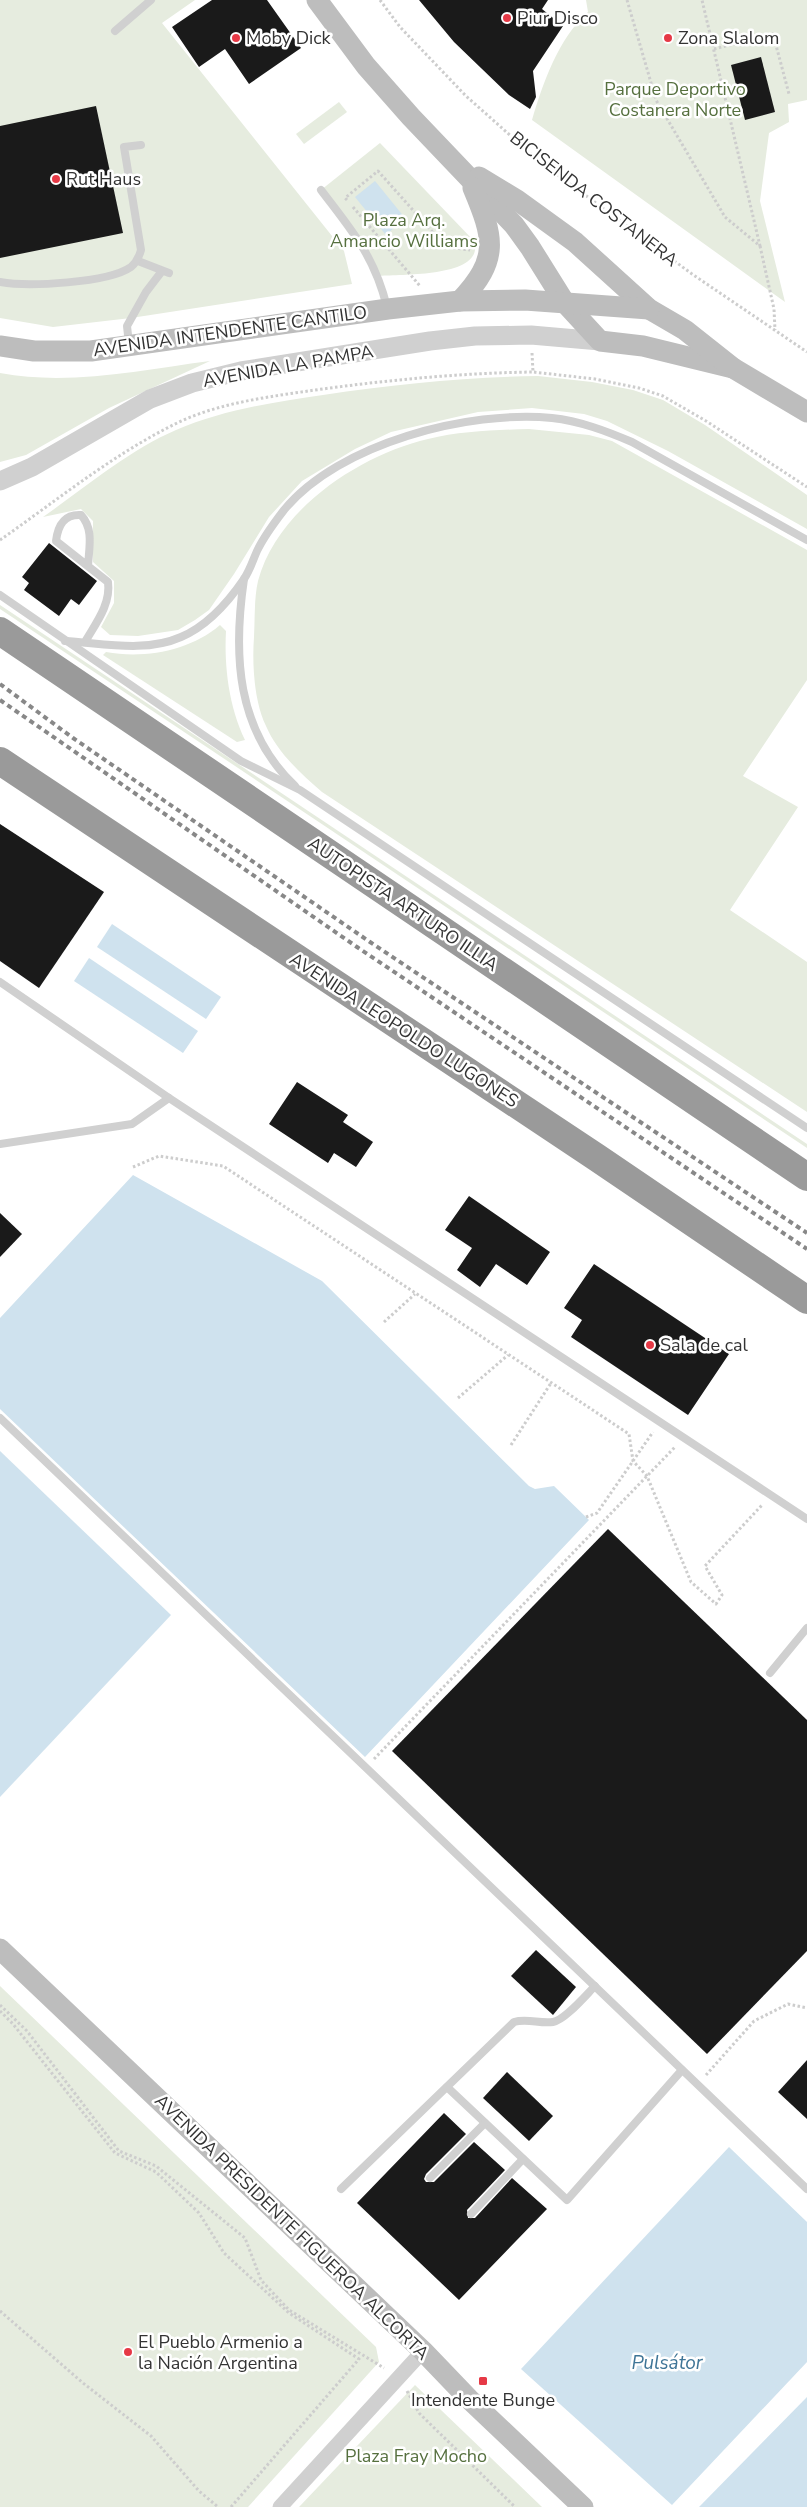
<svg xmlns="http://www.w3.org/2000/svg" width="807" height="2507" font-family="'Nunito Sans',sans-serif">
<rect width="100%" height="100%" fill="#fff"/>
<!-- green -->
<g fill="#e6ecdf">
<path d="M 0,0 L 195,0 L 162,23 L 344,251 L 352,284 L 131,318 L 53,327 L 0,318 Z"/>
<path d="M 586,0 L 807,0 L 807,100 L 788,104 L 789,122 L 769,133 L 760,201 L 785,302 L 532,120 C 543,83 558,39 588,12 Z"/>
<path d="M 339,102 L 347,112 L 304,144 L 296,134 Z"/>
<path d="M 380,143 L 474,241 C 486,278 400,274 378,276 L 321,190 Z"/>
<path d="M 210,361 L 109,408 L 26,455 L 0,462 L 0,373 C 69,386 141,370 210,361 Z"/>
<path d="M 538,376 L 592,382 L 633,390 L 663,400 L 705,425 L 807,495 L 807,529 L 668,451 L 607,421 L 584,414 L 532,408 L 478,412 L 391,432 L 355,449 L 302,481 L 269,517 L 234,574 L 209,610 L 195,620 L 178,630 L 138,636 L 110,635 L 101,627 L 114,603 L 114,581 L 93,562 L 93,521 L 81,509 L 43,517 C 86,487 129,450 176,430 C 223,410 274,402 323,395 C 395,384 466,377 538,376 Z"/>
<path d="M 529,429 L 589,435 L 612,441 L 807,550 L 807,680 L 743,776 L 798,807 L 730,910 L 807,962 L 807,1112 L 322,792 C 301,774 277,752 266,726 C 254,701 252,664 254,637 C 255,619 254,598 258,581 C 277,509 360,455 428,439 C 461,431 496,430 529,429 Z"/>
<path d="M 0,605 L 807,1144 L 807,1148 L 0,609 Z"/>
<path d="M 220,625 L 226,631 C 224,667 229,707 245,740 L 237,742 L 103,655 L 106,652 C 144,659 190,651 220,625 Z"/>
<path d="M 0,1986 L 376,2347 L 379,2362 L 248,2507 L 0,2507 Z"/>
<path d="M 415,2385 L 542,2507 L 299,2507 Z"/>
</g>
<!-- water -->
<g fill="#cfe2ee">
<path d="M 375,181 L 405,218 L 386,235 L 355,197 Z"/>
<path d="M 112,924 L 221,997 L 206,1019 L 97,947 Z"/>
<path d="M 89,958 L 198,1031 L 183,1053 L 74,981 Z"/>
<path d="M 133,1175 L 322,1281 L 529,1486 L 535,1489 L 554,1486 L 589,1520 L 365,1757 L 0,1409 L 0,1318 Z"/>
<path d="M 0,1451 L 171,1615 L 0,1797 Z"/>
<path d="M 729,2147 L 807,2222 L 807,2362 L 672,2505 L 521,2369 Z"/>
<path d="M 807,2397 L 807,2507 L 699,2507 Z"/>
</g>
<!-- building -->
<g fill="#1a1a1a">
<path d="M 212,0 L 267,0 L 301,48 L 249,84 L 225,49 L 199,67 L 172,27 Z"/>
<path d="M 419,0 L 548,0 L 542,9 L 563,26 L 533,71 L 536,97 L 530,109 L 509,95 L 454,42 Z"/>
<path d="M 761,57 L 775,112 L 745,120 L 731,65 Z"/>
<path d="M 96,106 L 123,233 L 0,258 L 0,126 Z"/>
<path d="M 49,543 L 97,581 L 79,605 L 71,599 L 59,616 L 24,590 L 29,583 L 22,577 Z"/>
<path d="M 0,824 L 104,892 L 39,988 L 0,961 Z"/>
<path d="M 297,1082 L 348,1115 L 343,1122 L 373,1142 L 356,1167 L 334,1153 L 328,1163 L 269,1124 Z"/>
<path d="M 469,1196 L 550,1252 L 527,1285 L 496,1264 L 480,1287 L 457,1270 L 472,1248 L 445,1230 Z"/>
<path d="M 0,1213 L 22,1234 L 0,1257 Z"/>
<path d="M 594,1264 L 729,1354 L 688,1415 L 571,1337 L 582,1320 L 564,1308 Z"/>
<path d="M 608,1529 L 807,1720 L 807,1951 L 707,2054 L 392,1751 Z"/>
<path d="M 536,1950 L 576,1987 L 553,2015 L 511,1976 Z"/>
<path d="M 807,2060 L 807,2119 L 778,2092 Z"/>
<path d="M 507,2072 L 553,2116 L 529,2141 L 483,2098 Z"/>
<path d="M 444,2113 L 466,2134 L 426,2174 L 424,2179 L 426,2182 L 434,2182 L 474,2142 L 505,2170 L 467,2210 L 468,2218 L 475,2218 L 512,2178 L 547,2209 L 459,2300 L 357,2203 Z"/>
</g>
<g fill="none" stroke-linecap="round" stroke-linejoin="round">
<!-- path -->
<g stroke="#cdcdcd" stroke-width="3" stroke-dasharray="2.5 2.5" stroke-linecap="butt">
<path d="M 380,0 L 400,27 L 466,96 L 539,161 L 692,274 L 807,352"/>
<path d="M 627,0 L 656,100 L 725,217 L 760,246 L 702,0"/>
<path d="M 714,49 L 773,34 L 789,94"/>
<path d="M 347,200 L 345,198 L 378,171 L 446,247 L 470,250"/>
<path d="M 353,207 L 420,286"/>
<path d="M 760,246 L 774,309 L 775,330"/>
<path d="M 532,353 L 533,372 L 595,379 L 639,388 L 663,396 L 706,421 L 807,487"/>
<path d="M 0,540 C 56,501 111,456 173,425 C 216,403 268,397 315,390 C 388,380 460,373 533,372"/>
<path d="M 133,1167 L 159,1156 L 223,1166 L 629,1434 L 633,1461 L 647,1476 L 691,1582 L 716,1604 L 722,1595 L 705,1566 L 763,1504"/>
<path d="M 384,1322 L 415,1294"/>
<path d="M 458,1398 L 508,1355"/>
<path d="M 511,1445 L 551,1383"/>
<path d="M 586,1517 L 597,1513 L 653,1432"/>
<path d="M 374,1759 L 675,1447"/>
<path d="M 0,2005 L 27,2031 L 119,2151 L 156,2166 L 245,2238 L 261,2280 L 289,2310 L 384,2368"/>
<path d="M 0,2011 L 13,2024 L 115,2153 L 156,2172 L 199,2213 L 224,2253 L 289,2313 L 359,2359 L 231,2507"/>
<path d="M 706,2075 L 754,2021 L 788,2004 L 807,2008"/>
<path d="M 0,2311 L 83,2383 L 151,2436 L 199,2491 L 218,2507"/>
<path d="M 407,2391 L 419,2413 L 515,2507"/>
</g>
<!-- service -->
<g stroke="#d0d0d0" stroke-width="8">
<path d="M 115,31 L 151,0"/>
<path d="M 321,190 C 352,231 374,255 387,307"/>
<path d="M 138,261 L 169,273"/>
<path d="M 0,282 C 28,287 108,283 131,267 C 137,262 139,257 141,250 L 124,147 L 141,145"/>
<path d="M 129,344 L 127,326 L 146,292 L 162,271"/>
<path d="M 244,579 C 233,654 236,730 295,786"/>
<path d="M 0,595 L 241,761 L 300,790 L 807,1128"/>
<path d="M 65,641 C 102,643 145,653 181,637 C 207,626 229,601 244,579 C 250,570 253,560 257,551 C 264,536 274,523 284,510 C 339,443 469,410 552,418 C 580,421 606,431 632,442 L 807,540"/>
<path d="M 85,642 C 96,623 111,604 108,582 L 56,541 C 58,525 64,514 81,515 C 94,529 89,548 88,566"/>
<path d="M 0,982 L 169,1098 L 807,1519"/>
<path d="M 0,1144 L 132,1124 L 169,1098"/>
<path d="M 0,1418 L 807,2189"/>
<path d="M 770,1673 L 807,1628"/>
<path d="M 447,2087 L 567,2200 L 682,2070"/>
<path d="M 430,2178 L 485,2123"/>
<path d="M 341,2189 L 514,2022 C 527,2018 540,2024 553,2022 C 565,2020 586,1995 595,1986"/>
<path d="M 471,2214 L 523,2159"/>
</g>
<!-- minor -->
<path stroke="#d0d0d0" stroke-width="15" d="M 280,2507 L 423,2351"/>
<!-- tertiary -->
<path stroke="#d0d0d0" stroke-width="19" d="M 0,481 L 32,467 L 150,399 L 192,383 L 241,371 L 430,341 L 475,336 L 531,335 L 600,341"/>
<!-- secondary -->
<g stroke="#bdbdbd" stroke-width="21">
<path d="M 317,0 L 366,66 L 411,117 L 514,225 L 530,247 L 565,303 L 600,341 L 643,346 L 733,368"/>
<path d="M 479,177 L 517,200 L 575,242 L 649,309 L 685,330 L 733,368 L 807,412"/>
<path d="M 460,301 C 500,259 494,238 473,188"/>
<path d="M 0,346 L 34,351 L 91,351 L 388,309 L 460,301 L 525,300 L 649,309"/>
<path d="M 0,1949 L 423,2351 L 469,2399 L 583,2507"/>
</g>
<!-- motorway -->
<g stroke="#9a9a9a" stroke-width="28">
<path d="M 0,631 L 807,1177"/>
<path d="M 0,761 L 596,1157 L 807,1300"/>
</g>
<!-- rail -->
<g stroke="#888" stroke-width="4" stroke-dasharray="5 4" stroke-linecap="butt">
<path d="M 0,684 L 73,738 L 370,942 L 807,1233"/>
<path d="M 0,700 L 357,947 L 807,1249"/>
</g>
</g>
<!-- markers -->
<g fill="#e63946" stroke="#fff" stroke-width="2">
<circle cx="507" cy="18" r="5"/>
<circle cx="236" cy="38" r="5"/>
<circle cx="668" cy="38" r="5"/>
<circle cx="56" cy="179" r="5"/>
<circle cx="650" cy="1345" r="5"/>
<circle cx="128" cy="2352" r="5"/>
<rect x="478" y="2376" width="10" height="10" rx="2.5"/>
</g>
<g text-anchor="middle" stroke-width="5" stroke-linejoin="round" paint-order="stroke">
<!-- poi labels -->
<g font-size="18" fill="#333" stroke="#fff" text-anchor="start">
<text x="517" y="24">Piur Disco</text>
<text x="246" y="44">Moby Dick</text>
<text x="678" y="44">Zona Slalom</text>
<text x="66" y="185">Rut Haus</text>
<text x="660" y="1351">Sala de cal</text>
<text x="138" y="2348">El Pueblo Armenio a<tspan x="138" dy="21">la Nación Argentina</tspan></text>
<text x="483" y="2406" text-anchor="middle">Intendente Bunge</text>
</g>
<!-- park labels -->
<g font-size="18" fill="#56703f" stroke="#fff">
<text x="675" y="95">Parque Deportivo<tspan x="675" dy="21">Costanera Norte</tspan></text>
<text x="404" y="226">Plaza Arq.<tspan x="404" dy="21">Amancio Williams</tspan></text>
<text x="416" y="2462">Plaza Fray Mocho</text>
</g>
<!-- street labels -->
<g font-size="18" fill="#333" stroke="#fff">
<text transform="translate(594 199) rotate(38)" y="6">BICISENDA COSTANERA</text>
<text transform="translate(230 331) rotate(-8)" y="6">AVENIDA INTENDENTE CANTILO</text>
<text transform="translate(288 366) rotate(-10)" y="6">AVENIDA LA PAMPA</text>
<text transform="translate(403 904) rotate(34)" y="6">AUTOPISTA ARTURO ILLIA</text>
<text transform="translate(404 1030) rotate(33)" y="6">AVENIDA LEOPOLDO LUGONES</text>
<text transform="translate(292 2227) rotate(44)" y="6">AVENIDA PRESIDENTE FIGUEROA ALCORTA</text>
</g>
<!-- water labels -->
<g font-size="19" font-style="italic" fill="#3f7597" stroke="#fff">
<text x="667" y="2369">Pulsátor</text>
</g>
</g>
</svg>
